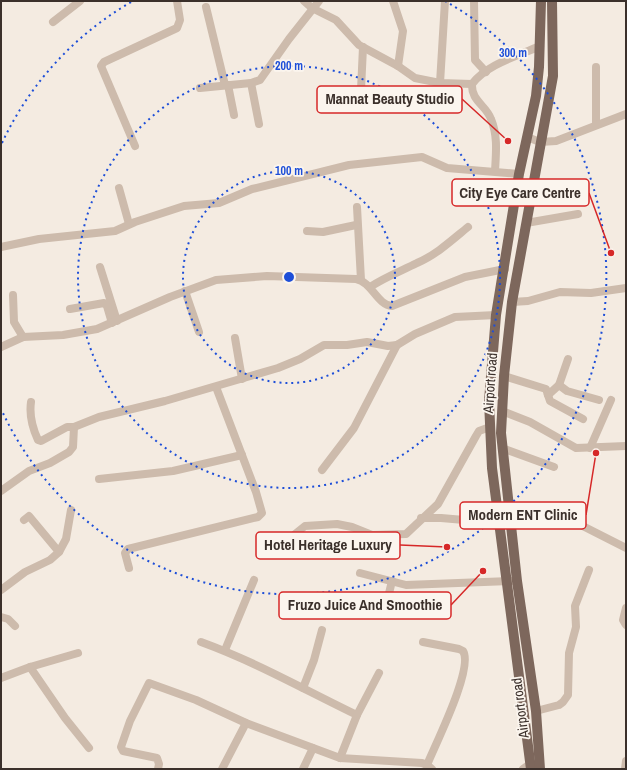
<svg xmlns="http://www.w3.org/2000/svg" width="627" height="770" font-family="'Archivo Narrow',sans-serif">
<rect width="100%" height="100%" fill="#f4ebe1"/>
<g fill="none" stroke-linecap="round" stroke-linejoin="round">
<!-- minor -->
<g stroke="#cdbbac" stroke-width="8">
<path d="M 304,1 L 312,8 L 336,20 L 359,45 L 398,66 L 415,78 L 440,83 L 472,84"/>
<path d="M 393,1 L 403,31 L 398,66"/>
<path d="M 474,1 L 475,60 L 486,72"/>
<path d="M 206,7 L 225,85"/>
<path d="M 53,22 L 80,1"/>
<path d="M 251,83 L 259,124"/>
<path d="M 440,83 L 445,1"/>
<path d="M 228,85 L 234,115"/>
<path d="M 200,88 L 251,83 L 260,80 L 289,39 L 319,1"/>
<path d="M 361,90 L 363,47"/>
<path d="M 596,125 L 596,67"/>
<path d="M 527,137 L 540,142 L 556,141 L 626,114"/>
<path d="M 135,146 L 101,66 L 104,62 L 177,28 L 180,20 L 177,1"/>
<path d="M 495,171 C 496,153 498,136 491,119 C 486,105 471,101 472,84 C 487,64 518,56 540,46"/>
<path d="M 119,188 L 129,224"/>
<path d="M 357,207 L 361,280"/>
<path d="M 526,223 L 578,214"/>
<path d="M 307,231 L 323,232 L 356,225"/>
<path d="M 1,247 L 39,239 L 115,231 L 135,222 L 184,206 L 219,203 L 252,189 L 349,165 L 422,157 L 447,168 L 519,174"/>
<path d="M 100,267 L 117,321"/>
<path d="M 370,287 C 385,277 401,271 417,263 C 436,255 452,240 468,227"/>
<path d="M 185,291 L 199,332"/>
<path d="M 13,295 L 14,322 L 23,337"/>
<path d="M 512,302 L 528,301 L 560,292 L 591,293 L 626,288"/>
<path d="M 70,309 L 104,303 L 107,306 L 112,323"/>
<path d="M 235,338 L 242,379"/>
<path d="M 1,347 L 23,337 L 63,335 L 97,329 L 170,297 L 216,280 L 267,276 L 356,279 C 372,282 377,305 392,306 L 465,277 L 505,269"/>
<path d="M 504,376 L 546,389 L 550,401 L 583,419"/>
<path d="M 559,385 L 567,391 L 599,400"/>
<path d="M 548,395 L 559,385 L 568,359"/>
<path d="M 31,402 C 29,416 32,427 38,440 L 41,441 L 67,427 L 74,427 L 99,417 L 165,401 L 278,368 L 300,359 L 324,345 L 347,345 L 367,342 L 388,346 L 397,345 L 415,334 L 455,317 L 496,315"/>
<path d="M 502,411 L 530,422 L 576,448 L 626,446"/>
<path d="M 502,448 L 554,467"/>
<path d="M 590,448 L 611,400"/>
<path d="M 322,470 L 354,428 L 397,345"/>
<path d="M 99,479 L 173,471 L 242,455"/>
<path d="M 1,491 L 29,471 L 50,463 L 69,452 L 73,447 L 74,427"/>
<path d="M 510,513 L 563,516 L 626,548"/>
<path d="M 421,518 L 441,518 L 499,523"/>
<path d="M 24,520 L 29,516 L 59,552"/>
<path d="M 295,534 L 305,526 L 337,524 L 352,527 L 372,535 L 406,534 L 438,504 L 476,436 L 479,431 L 490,427"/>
<path d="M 129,568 L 125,553 L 128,549 L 258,517 L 262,513 L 256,492 L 216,387"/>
<path d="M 360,573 L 406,585 L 512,581"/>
<path d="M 1,590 L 25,572 L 50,560 L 59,552 L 66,539 L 71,510"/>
<path d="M 626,608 L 623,620 L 626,625"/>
<path d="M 384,614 L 392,581"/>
<path d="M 1,617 L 8,619 L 15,626"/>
<path d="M 201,642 C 256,662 305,690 357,715"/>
<path d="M 423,642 L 459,649 L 463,651 C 474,668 435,745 427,765"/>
<path d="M 225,650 L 254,580"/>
<path d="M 30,667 L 65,718 L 89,748"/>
<path d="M 1,678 L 30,667 L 78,653"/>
<path d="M 303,688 L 314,660 L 322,630"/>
<path d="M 536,711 L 559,705 L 563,702 L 568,695 L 569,653 L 576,627 L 575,606 L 589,570"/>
<path d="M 340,758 L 357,715 L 379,673"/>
<path d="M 158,769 L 159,764 L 157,758 L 123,751 L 121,747 L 130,721 L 149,683 L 196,700 L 246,723 L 340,758 L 422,763 L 427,765 L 432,769"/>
<path d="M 222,769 L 246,723"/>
<path d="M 303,769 L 313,748"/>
<path d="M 523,769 L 530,764"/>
<path d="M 625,769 L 626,761"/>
</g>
<!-- major -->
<g stroke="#7d675c" stroke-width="10">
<path d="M 531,769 L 492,468 L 489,401 L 496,315 L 519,174 L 536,96 L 539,67 L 541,1"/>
<path d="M 540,769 L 536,711 L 517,581 L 501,433 L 504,376 L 512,302 L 553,76 L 552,1"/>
</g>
</g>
<!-- distance rings -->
<g fill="none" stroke="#1d4ed8" stroke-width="2" stroke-dasharray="2 4">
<circle cx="289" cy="277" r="106"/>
<circle cx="289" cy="277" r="211"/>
<path d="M2 143A317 317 0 0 1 133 1M445 1A317 317 0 1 1 2 411"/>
</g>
<g text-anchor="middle" stroke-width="3.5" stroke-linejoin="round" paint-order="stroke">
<!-- street labels -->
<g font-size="14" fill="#3b302b" stroke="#fbf5ee">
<text transform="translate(490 383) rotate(-86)" y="5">Airport road</text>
<text transform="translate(520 708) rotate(-97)" y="5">Airport road</text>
</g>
</g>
<circle cx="289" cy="277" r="6" fill="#1d4ed8" stroke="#fbf5ee" stroke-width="2"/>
<g font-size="12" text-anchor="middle" font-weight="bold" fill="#1d4ed8" stroke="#fbf5ee" stroke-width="3.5" stroke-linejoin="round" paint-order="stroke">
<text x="513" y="57">300 m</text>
<text x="289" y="70">200 m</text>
<text x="289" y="175">100 m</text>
</g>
<!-- callouts -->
<path fill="none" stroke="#d62828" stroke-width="1.5" d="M508 141L462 99M611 253L589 193M596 453L586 515M447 547L400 545M483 571L451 605"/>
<g fill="#d62828" stroke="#fbf5ee" stroke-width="1.5">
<circle cx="508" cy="141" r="4"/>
<circle cx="611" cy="253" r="4"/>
<circle cx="596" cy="453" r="4"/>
<circle cx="447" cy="547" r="4"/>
<circle cx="483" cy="571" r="4"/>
</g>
<g fill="#fbf5ee" stroke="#d62828" stroke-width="1.5">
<rect x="317" y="86" width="145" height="27" rx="4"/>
<rect x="452" y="179" width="137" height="27" rx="4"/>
<rect x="460" y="502" width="126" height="27" rx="4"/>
<rect x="256" y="532" width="144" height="27" rx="4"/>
<rect x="279" y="592" width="172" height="27" rx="4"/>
</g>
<g font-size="15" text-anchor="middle" font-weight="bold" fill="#3b302b">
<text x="390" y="104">Mannat Beauty Studio</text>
<text x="520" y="198">City Eye Care Centre</text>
<text x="523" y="520">Modern ENT Clinic</text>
<text x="328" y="550">Hotel Heritage Luxury</text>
<text x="365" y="610">Fruzo Juice And Smoothie</text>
</g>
<!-- border -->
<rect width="627" height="770" fill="none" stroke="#3b302b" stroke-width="4"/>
</svg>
